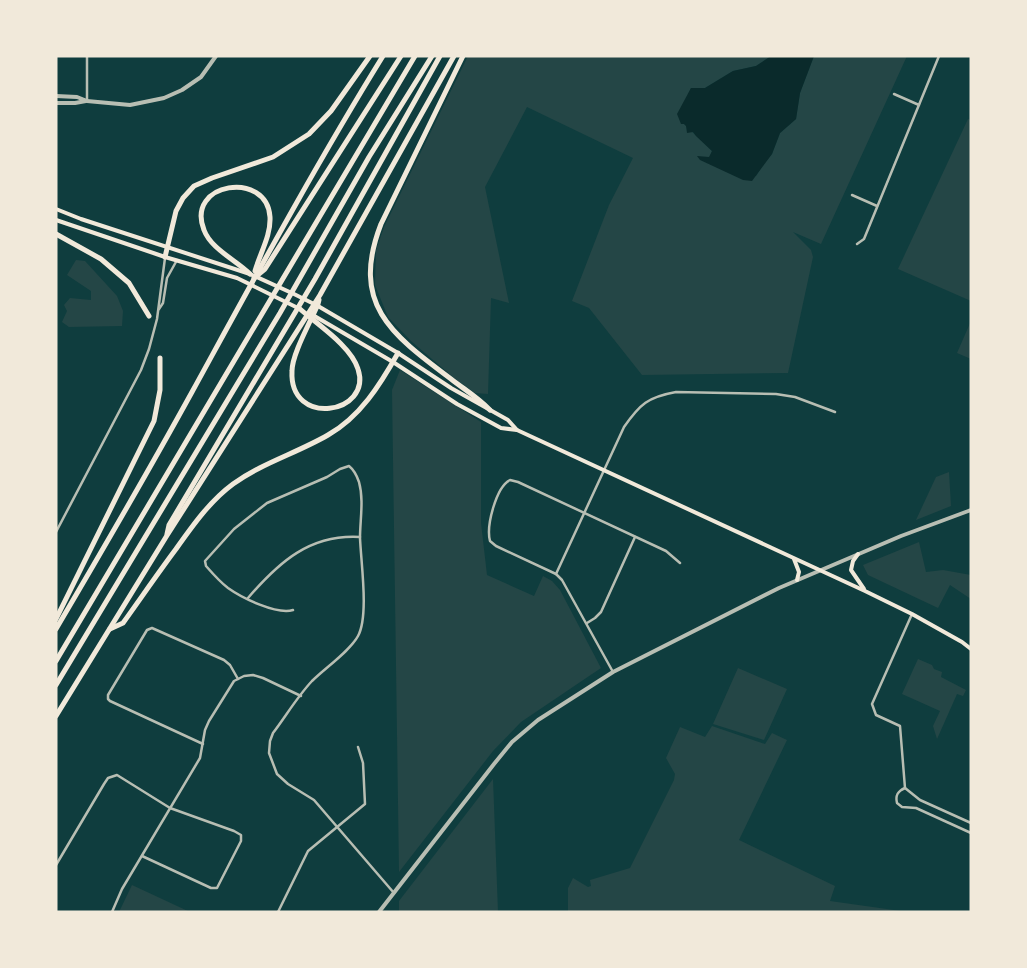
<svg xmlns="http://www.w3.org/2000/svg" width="1027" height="968" font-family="'Titillium Web',sans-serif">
<rect width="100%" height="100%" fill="#0f3d3e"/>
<!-- green -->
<g fill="#244646">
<path d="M 468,56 L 771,56 L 756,66 L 733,71 L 705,88 L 691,88 L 687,97 L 684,124 L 712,151 L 710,157 L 756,176 L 764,163 L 772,154 L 780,133 L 796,119 L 800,93 L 814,56 L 907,56 L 821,244 L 793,232 L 811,250 L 813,257 L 788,373 L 642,375 L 589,308 L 572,301 L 609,205 L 633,158 L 527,107 L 485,187 L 509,303 L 491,298 L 488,394 L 475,393 L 454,378 L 411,341 L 388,317 L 375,285 L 376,250 L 384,227 Z"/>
<path d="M 968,119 L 971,120 L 971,301 L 898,269 Z"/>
<path d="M 76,260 L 85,261 L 117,296 L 123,311 L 122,326 L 69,327 L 62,322 L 67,311 L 64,305 L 70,298 L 91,300 L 91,291 L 67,275 Z"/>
<path d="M 971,321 L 971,359 L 957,353 Z"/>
<path d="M 400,370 L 481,422 L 481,523 L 487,575 L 534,596 L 543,576 L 552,581 L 560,590 L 601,668 L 521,722 L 493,751 L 399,872 L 392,390 Z"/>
<path d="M 949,472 L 951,506 L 916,520 L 936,477 Z"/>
<path d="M 919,542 L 926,572 L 943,570 L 971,575 L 971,599 L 950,585 L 938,608 L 868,575 L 863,565 Z"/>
<path d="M 918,659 L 932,665 L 934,669 L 942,672 L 941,677 L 966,690 L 963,696 L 957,694 L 937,739 L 933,726 L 940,711 L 902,694 Z"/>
<path d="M 738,668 L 787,689 L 764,740 L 713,724 Z"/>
<path d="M 712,726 L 765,744 L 772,733 L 787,740 L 739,840 L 835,886 L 830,901 L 908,912 L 568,912 L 568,888 L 573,878 L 588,887 L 591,886 L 590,880 L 630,868 L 674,780 L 675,774 L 666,758 L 680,727 L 705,737 Z"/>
<path d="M 493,779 L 498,912 L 399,912 L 399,901 Z"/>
<path d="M 132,885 L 190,912 L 119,912 Z"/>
</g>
<!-- water -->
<path fill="#0a2a2b" d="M 771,56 L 814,56 L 800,93 L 796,119 L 780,133 L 772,154 L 752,181 L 743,180 L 700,160 L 697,156 L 709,157 L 712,151 L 696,136 L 693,132 L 687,133 L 686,126 L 684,124 L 681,124 L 677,114 L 691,88 L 705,88 L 733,71 L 756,66 Z"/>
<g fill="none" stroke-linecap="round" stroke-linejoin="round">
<!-- minor -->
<g stroke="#b8beb3" stroke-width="2.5">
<path d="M 894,94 L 919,105"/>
<path d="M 87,101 L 87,56"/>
<path d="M 852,195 L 877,206"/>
<path d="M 857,244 L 864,239 L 939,56"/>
<path d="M 159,309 L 163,303 L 167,278 L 177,260"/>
<path d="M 56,532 L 141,370 L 149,349 L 157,319 L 165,258"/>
<path d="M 556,574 L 624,427 C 640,404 648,397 676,392 L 776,394 L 795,397 L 835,412"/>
<path d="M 248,598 C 279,562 310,534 360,537"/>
<path d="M 293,610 C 277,615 242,598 228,588 C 220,582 213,574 206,566 L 205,561 L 234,529 L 267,503 L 327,477 L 340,469 L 349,466 C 354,470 357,476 359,482 C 364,500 360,520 360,538 C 361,563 369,616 358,636 C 350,651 325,668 312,681 C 297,697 286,716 273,733 L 270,741 L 269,753 L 277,774 L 288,784 L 314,800 L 394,893"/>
<path d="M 587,623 L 595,618 L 601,612 L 635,537"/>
<path d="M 613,672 L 562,580 L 556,574 L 496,546 L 490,541 C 486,526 496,487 510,480 L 518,482 L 666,551 L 680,563"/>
<path d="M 203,744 L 110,701 L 108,699 L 108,695 L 147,630 L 152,628 L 224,660 L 230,665 L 238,679"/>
<path d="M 905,788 L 900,726 L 876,715 L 872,704 L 912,614"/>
<path d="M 971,823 L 920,800 L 905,788 C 898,791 895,795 897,803 L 902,807 L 916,808 L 971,833"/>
<path d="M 56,865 L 104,784 L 108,778 L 117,775 L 170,808 L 234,831 L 241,835 L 241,841 L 217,888 L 211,888 L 142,856"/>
<path d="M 112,912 L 122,889 L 200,758 L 205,730 L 209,721 L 234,681 L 244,676 L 253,675 L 263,678 L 301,696"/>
<path d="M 278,912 L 308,851 L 365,804 L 363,763 L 358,747"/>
</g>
<!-- tertiary -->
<g stroke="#b8beb3" stroke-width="4">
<path d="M 56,96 L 77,97 L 87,101 L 130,105 L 164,98 L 182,90 L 201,77 L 216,56"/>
<path d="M 56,103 L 75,103 L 86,101"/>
<path d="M 379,912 L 494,764 L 512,742 L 538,720 L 613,672 L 779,588 L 901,536 L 971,510"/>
</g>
<!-- secondary -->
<g stroke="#f1e9da" stroke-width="4">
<path d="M 56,209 L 81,219 L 250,274 L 294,294 L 318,306 L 398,353 L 451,388 L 508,420 L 517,430"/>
<path d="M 56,220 L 165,257 L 237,278 L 300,309"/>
<path d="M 311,314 L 393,362 L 457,404 L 501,428 L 517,430 L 865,591 L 912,614 L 962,642 L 971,649"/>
<path d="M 858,554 L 853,561 L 851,570 L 864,589"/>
<path d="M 794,559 L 799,572 L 797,580"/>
</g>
<!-- motorway -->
<g stroke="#f1e9da" stroke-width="5">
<path d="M 463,56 L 381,224 C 350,304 391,334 451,379 C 465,390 476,396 490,410"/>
<path d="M 56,234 L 101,259 L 129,283 L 149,316"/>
<path d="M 165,257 L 176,211 L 183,198 L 194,186 L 212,178 L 273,157 L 309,134 L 331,111 L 370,56"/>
<path d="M 250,274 C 236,260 211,249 204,230 C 185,182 267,170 270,217 C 271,236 260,253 255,271"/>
<path d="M 254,278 L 265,269 L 401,56"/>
<path d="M 300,309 C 318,325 351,346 358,369 C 373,414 289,428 292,371 C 292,354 311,321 318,304 L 319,300"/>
<path d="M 167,534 L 169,525 L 315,279 L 440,56"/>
<path d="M 56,619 L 154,421 L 160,390 L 160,358"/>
<path d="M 56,629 C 102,551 148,472 192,392 C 254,279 315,166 383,56"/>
<path d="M 110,629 L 123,623 C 141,598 158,573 176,549 C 193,525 210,501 233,484 C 262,463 297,453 328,435 C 360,417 380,385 398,353"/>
<path d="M 56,661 L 415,56"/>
<path d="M 56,685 L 280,313 L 369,157 L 432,56"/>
<path d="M 56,716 L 166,537 L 320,295 L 454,56"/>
</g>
</g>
<!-- border -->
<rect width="1027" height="968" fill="none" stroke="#f1e9da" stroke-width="115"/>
</svg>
